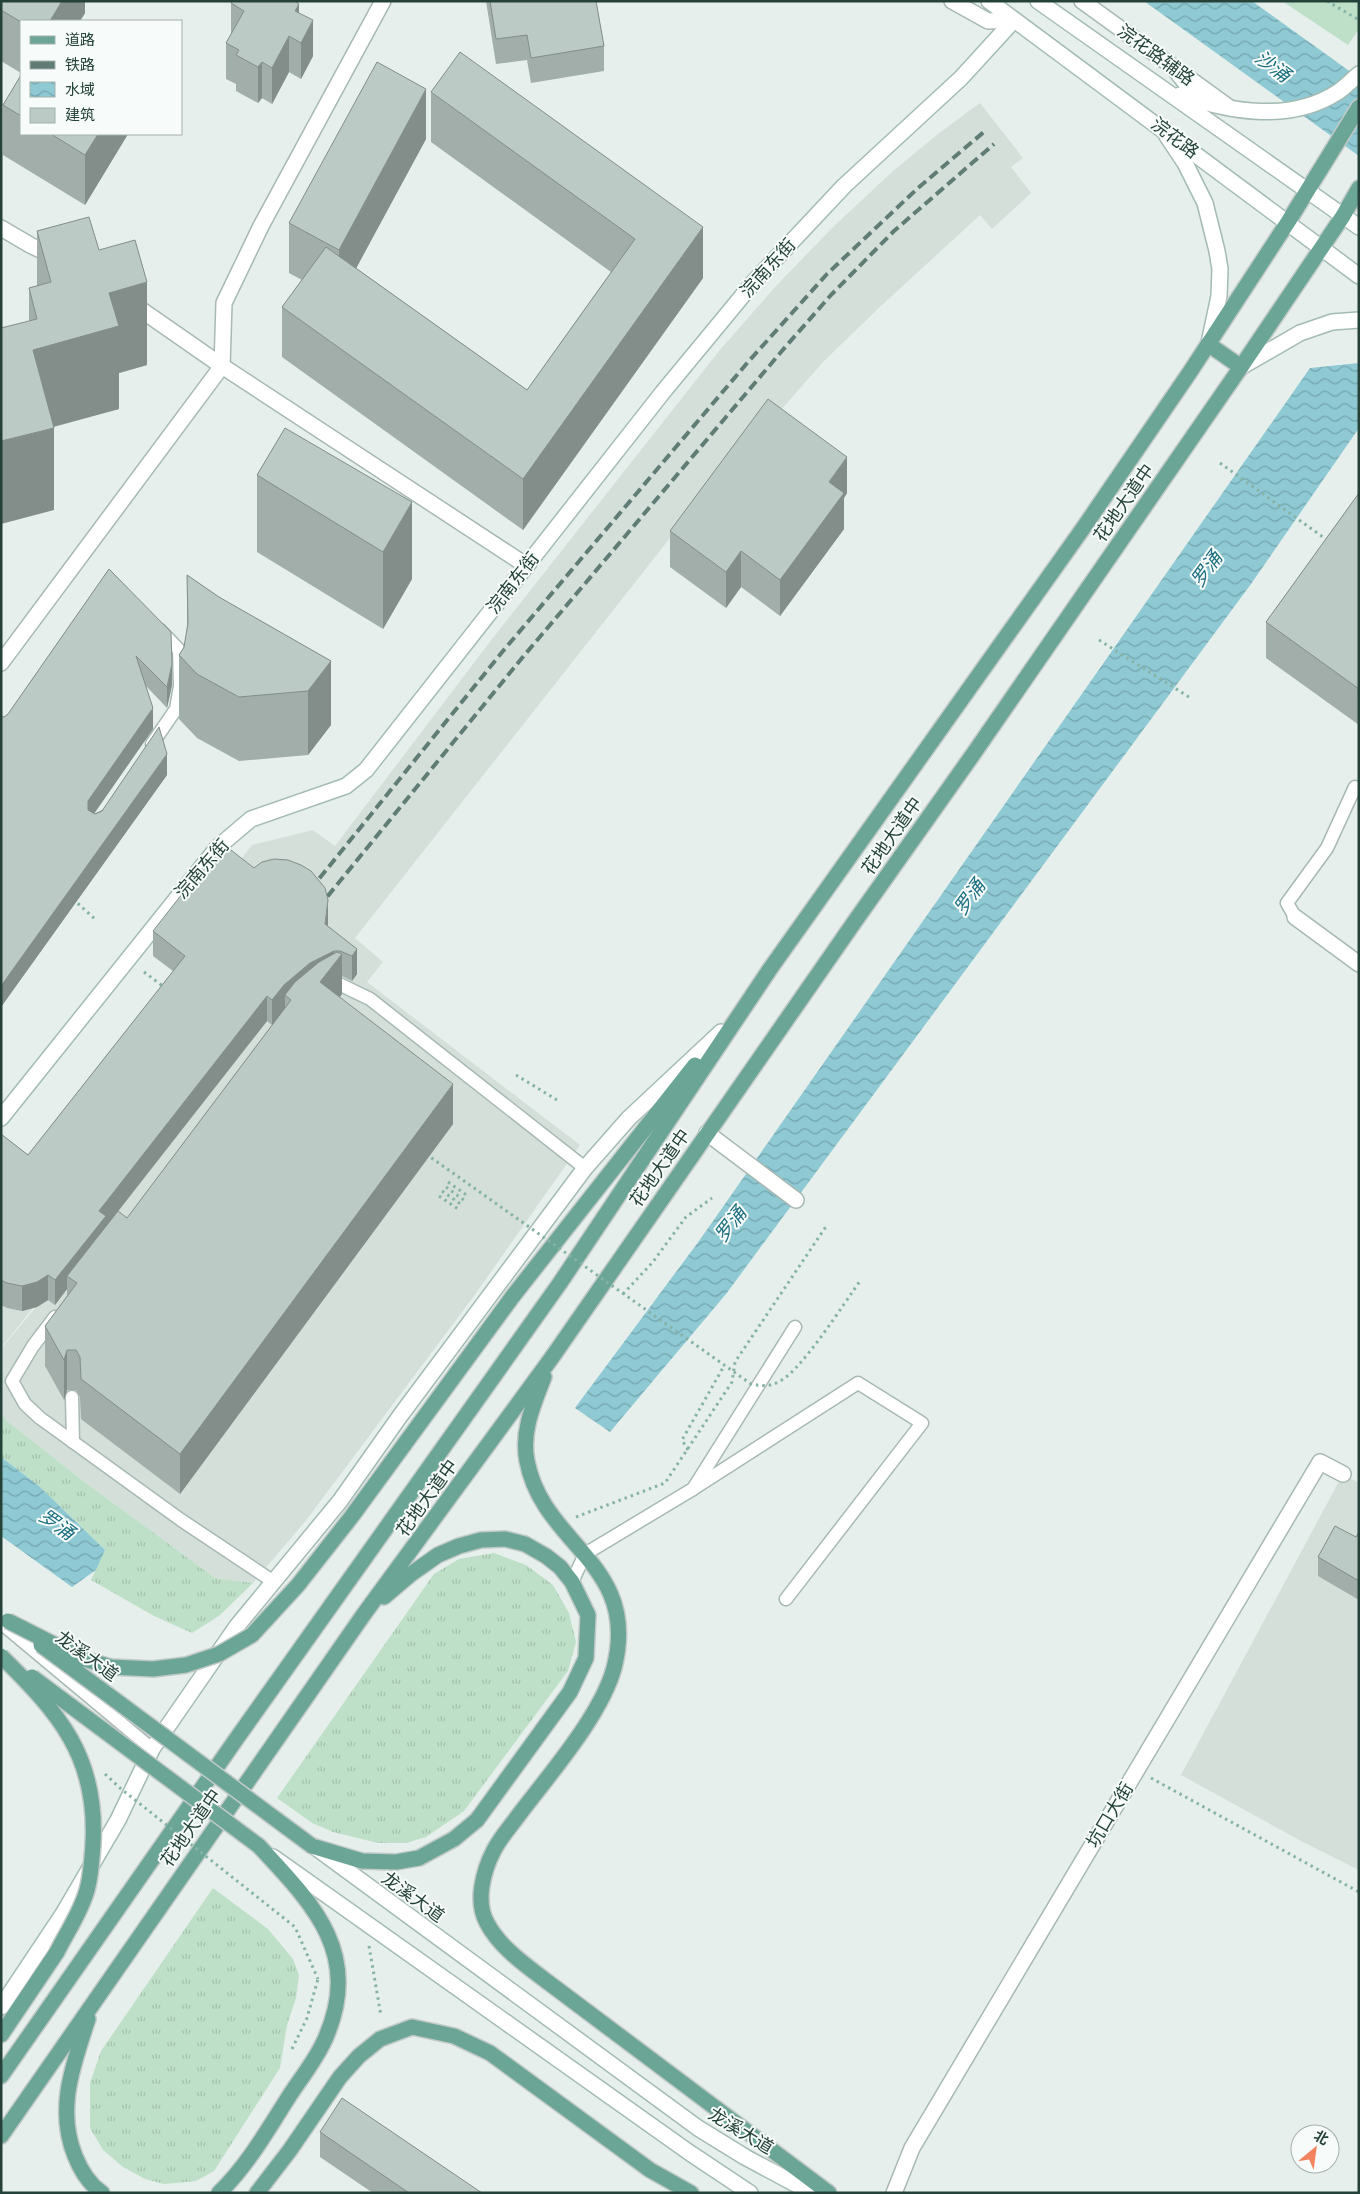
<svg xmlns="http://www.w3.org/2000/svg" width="1360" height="2194" font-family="'Golos Text','Noto Sans SC',sans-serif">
<defs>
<pattern id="grass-tufts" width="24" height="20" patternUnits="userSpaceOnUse" patternTransform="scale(1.25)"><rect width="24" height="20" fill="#bfe0c8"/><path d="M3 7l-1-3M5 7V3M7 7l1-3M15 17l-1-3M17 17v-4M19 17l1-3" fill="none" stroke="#a4c1ad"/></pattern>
<pattern id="water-waves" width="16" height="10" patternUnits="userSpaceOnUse" patternTransform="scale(1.25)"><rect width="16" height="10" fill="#8ec9d4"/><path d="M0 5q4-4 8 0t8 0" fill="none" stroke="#74a5ad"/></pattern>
</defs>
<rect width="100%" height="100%" fill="#e6efeb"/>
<!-- built -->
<g fill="#d4dfda">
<path d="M 980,103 L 1023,158 L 1011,167 L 1031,193 L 992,229 L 980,215 L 882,305 L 824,361 L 685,519 L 355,938 L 383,962 L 367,982 L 580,1145 L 474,1296 L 307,1519 L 253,1583 L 215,1578 L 82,1480 L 7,1421 L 1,1413 L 1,1349 L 90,1242 L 229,874 L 252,845 L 313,830 L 335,846 L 492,639 L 719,351 L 776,286 L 833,227 L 892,172 L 938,134 Z"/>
<path d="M 1,1252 L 48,1289 L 1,1348 Z"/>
<path d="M 1343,1474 L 1359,1483 L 1359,1870 L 1303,1842 L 1181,1775 Z"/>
</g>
<!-- grass -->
<g fill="url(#grass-tufts)">
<path d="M 1,1413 L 7,1421 L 82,1480 L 215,1578 L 253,1583 L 219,1616 L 192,1633 L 154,1616 L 91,1580 L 105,1550 L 39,1486 L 1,1457 Z"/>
<path d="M 494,1553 L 526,1565 L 553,1585 L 569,1613 L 576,1642 L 568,1671 L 464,1811 L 426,1837 L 406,1843 L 378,1843 L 333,1832 L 312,1823 L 277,1798 L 434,1574 L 459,1559 Z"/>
<path d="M 213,1888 L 268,1929 L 293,1959 L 299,1975 L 296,1998 L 287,2025 L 280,2068 L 214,2171 L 196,2181 L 164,2184 L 145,2179 L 123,2167 L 103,2150 L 90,2128 L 90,2083 L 101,2051 Z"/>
</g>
<!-- park -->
<path fill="#bfe0c8" d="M 1282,1 L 1359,1 L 1359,29 L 1348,45 Z"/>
<!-- water -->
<g fill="url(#water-waves)">
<path d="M 1144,1 L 1252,1 L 1359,78 L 1359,156 Z"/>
<path d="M 1359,363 L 1359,428 L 1251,584 L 726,1294 L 610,1432 L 575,1408 L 699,1241 L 1310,368 Z"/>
<path d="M 1,1457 L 39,1486 L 105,1550 L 96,1570 L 72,1587 L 1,1536 Z"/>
</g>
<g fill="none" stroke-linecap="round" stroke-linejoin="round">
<!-- lane casing -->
<g stroke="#a8b8b2" stroke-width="15">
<g id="lane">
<path d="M 152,744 L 176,709 L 180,686 L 179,650 L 160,630"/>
<path d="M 1295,917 L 1287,903 L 1327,848 L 1355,787"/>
<path d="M 326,989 L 337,983 L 370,999 L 585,1168"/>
<path d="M 55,1317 L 33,1346 L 12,1381 L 25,1404 L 40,1418 L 181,1520 L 274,1582"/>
<path d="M 72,1397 L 73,1442"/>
<path d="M 693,1489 L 858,1383 L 922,1423 L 786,1599"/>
<path d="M 572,1582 L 585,1554 L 693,1489 L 795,1327"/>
<path d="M 1,1623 L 152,1749"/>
</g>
</g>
<!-- street casing -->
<g stroke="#a8b8b2" stroke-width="18">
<g id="street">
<path d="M 952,1 L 988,21 L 1014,20"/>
<path d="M 1082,1 L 1230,108"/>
<path d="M 1,228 L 30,245 L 55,257"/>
<path d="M 130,302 L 222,366 L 527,566"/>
<path d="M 1,663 L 222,366 L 224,303 L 261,226 L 383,1"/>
<path d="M 1295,917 L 1359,964"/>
<path d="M 707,1133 L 796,1200"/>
<path d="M 894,2193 L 912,2148 L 1320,1462 L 1343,1474"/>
</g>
</g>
<!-- secondary casing -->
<g stroke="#a4bbb3" stroke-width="18">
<g id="secondary">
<path d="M 989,1 L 1359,276"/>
<path d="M 1038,1 L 1359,227"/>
<path d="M 1173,67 L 1201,103"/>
<path d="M 1180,95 C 1231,112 1290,123 1338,92 C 1345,87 1352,80 1359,74"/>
<path d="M 1167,136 L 1185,163 L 1205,203 L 1217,251 L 1220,269 L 1219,296 L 1209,343"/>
<path d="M 1241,367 L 1300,333 L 1332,322 L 1359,320"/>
<path d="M 1,1118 L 218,847 L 251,819 L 346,786 L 366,770 L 663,392 L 753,283 L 844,186 L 961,78 L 1014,20"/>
<path d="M 315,1847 L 698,2128 L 745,2157 L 812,2193"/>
<path d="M 273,1857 L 690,2153 L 750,2193"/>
<path d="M 1,2007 L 63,1914 L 118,1820 L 152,1749 L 237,1626 L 340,1501 L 400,1416 L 585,1168 L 629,1118 L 721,1032"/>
</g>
</g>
<!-- primary casing -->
<g stroke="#c2cac8" stroke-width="18">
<g id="primary">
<path d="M 1208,344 L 1241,367"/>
<path d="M 513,1296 L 695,1065"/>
<path d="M 544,1377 C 534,1403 521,1431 527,1461 C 543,1546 641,1563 614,1668 C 601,1716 548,1776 518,1816 C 510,1827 500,1838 494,1850 C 483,1871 475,1902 487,1923 C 500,1948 527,1966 549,1983 L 829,2193"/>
<path d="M 312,1846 L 362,1861 L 396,1862 L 419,1858 L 454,1839 L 477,1820 L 570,1692 L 586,1658 L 588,1615 L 572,1582 L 560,1567 L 546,1556 L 525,1544 L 505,1539 L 481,1540 L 459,1546 L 438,1555 L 411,1574 L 384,1597"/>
<path d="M 88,2019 C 73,2065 56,2109 75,2156 C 81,2171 89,2184 102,2193"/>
<path d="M 1,2035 L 57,1952"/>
<path d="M 1,2076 L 237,1738 L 560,1283 L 770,969 L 1084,527 L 1190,372 L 1288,222 L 1359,107"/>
<path d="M 1,2136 L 364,1614 L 553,1356 L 853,924 L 974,753 L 1241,367 L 1343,216 L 1359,188"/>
<path d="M 219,2193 C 247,2166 267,2131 288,2098 C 300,2079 317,2059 326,2037 C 362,1953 313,1904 259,1846"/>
<path d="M 257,2193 L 290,2150 L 340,2077 L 359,2056 L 380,2039 L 412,2027 L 454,2036 L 490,2053 L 650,2170 L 691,2193"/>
</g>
</g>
<!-- path -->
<g stroke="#86b3a5" stroke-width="3" stroke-dasharray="2.5 4" stroke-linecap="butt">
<path d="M 1327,1 L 1359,20"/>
<path d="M 1220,463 L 1327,540"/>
<path d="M 1099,640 L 1192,699"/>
<path d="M 73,899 L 96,920"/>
<path d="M 144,972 L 164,987"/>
<path d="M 516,1075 L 557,1100"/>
<path d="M 448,1182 L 468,1196"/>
<path d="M 446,1187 L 465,1201"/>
<path d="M 442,1191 L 462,1205"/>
<path d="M 439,1196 L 458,1209"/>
<path d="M 623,1294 L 652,1263 L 686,1217 L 712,1198"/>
<path d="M 688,1450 L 682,1440 L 724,1366"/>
<path d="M 576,1517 L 665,1483 L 732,1382 L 735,1362 L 827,1225"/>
<path d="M 1151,1778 L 1359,1892"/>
<path d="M 369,1946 L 381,2016"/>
<path d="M 292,2049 L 307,2018 L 318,1979"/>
</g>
<!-- lane -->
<use href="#lane" stroke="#fff" stroke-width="12"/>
<!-- street -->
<use href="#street" stroke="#fff" stroke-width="15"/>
<!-- secondary -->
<use href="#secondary" stroke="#fff" stroke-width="15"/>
<!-- primary -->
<use href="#primary" stroke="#6aa596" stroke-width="15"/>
<!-- rail -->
<g stroke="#5f7d75" stroke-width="4" stroke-dasharray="10 5" stroke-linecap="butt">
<path d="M 310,890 L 503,651 L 748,362 L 827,274 L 918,188 L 985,131"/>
<path d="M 318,908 L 522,658 L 787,345 L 831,295 L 894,231 L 994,144"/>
</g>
<!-- primary-bridge casing -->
<g stroke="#c2cac8" stroke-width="18" stroke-linecap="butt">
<g id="primary-bridge">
<path d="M 8,1621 L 81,1658 L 111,1667 L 153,1669 L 186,1665 L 219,1654 L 252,1635 L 298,1585 L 352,1516 L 513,1296"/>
<path d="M 41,1645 L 312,1846"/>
<path d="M 1,1656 C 59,1713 98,1757 93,1844 C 92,1859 91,1876 87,1890 C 81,1912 67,1932 57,1952"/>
<path d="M 32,1677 L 259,1846"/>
</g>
</g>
<!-- path-bridge -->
<g stroke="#86b3a5" stroke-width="3" stroke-dasharray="2.5 4" stroke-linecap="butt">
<path d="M 426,1154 L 751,1384 C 762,1386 770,1387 780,1381 C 801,1371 845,1302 860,1281"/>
<path d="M 105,1774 L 120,1788 L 295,1927 L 318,1979"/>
</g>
<!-- primary-bridge -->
<use href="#primary-bridge" stroke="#6aa596" stroke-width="15"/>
</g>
<!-- wall -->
<g fill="#a1aea9" fill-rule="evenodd">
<path d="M 1,1 L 85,1 L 85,13 L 80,21 L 21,21 L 21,73 L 1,61 Z"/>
<path d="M 486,1 L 596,1 L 604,46 L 604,71 L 531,83 L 527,60 L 496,64 Z"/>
<path d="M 231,3 L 299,13 L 313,56 L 301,79 L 289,72 L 272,104 L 262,98 L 258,103 L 236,91 L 236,84 L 226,79 L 226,43 L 231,35 Z"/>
<path d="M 21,75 L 21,134 L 128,134 L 85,205 L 3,155 L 3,105 Z"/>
<path d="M 431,92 L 703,278 L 523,530 L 282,357 L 282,307 L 302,280 L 289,273 L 289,223 L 426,139 L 356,268 L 527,390 L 611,272 L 431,142 Z"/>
<path d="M 37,231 L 99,250 L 147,365 L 119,373 L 119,409 L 54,427 L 54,510 L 29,321 L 29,288 L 37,286 Z"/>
<path d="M 285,428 L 412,579 L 383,629 L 257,552 L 257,475 Z"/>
<path d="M 847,493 L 844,498 L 844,529 L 780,616 L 741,587 L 726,608 L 670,567 L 670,531 Z"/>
<path d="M 1359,493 L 1359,725 L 1266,658 L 1266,622 Z"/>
<path d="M 109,569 L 172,685 L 167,708 L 146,686 L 153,729 L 94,814 L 167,775 L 1,1007 L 4,717 L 8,714 Z"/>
<path d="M 187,575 L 219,597 L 331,661 L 331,725 L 308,755 L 239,761 L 197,738 L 179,719 L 179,655 L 184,647 L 187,630 Z"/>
<path d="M 328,926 L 357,949 L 357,974 L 352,981 L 342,976 L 342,994 L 340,997 L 453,1124 L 180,1494 L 81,1419 L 80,1397 L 76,1390 L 67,1390 L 64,1400 L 45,1366 L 45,1326 L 67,1296 L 67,1289 L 55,1305 L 48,1300 L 37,1307 L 22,1311 L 7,1308 L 1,1305 L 1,1134 L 28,1155 L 173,971 L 153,956 L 153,931 ZM 267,1021 L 272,1025 L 127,1218 L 106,1227 Z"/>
<path d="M 1359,1532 L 1359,1600 L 1318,1576 L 1318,1557 L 1356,1537 Z"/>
<path d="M 320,2132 L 482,2193 L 373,2193 L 320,2157 Z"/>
</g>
<!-- shaded-wall -->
<g fill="#838d89">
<path d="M 62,1 L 85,1 L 85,13 L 80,21 L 50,21 Z"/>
<path d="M 299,4 L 299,40 L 295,11 Z"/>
<path d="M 313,20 L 313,56 L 301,79 L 301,43 Z"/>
<path d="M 289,36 L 289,72 L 272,104 L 272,68 Z"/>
<path d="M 262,62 L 262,98 L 258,103 L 258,67 Z"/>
<path d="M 426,89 L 426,139 L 339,300 L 339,250 Z"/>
<path d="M 98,134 L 128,134 L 85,205 L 85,155 Z"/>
<path d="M 703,227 L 703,278 L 523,530 L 523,479 Z"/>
<path d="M 147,282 L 147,365 L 119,373 L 119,409 L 33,432 L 33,350 L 109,293 Z"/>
<path d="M 54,428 L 54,510 L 1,524 L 1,441 Z"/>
<path d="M 847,457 L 847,493 L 844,498 L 844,529 L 780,616 L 780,580 L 829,482 Z"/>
<path d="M 412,502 L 412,579 L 383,629 L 383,552 Z"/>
<path d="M 741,551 L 741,587 L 726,608 L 726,572 Z"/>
<path d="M 331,661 L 331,725 L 308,755 L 308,691 Z"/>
<path d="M 172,664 L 172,685 L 167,708 L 167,687 Z"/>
<path d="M 153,708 L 153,729 L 88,822 L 88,801 Z"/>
<path d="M 167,754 L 167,775 L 1,1007 L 1,986 Z"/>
<path d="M 328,900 L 328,925 L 325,948 L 325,924 Z"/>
<path d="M 357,949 L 357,974 L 352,981 L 352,956 Z"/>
<path d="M 334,951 L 334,964 L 342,954 L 342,994 L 320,1022 L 285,995 L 285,1009 L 272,1025 L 272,1000 L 284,985 L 310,963 Z"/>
<path d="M 267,996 L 267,1021 L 67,1276 L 67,1289 L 55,1305 L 55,1280 L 99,1211 Z"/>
<path d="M 453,1084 L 453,1124 L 180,1494 L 180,1454 Z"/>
<path d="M 48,1275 L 48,1300 L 37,1307 L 22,1311 L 22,1286 Z"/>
<path d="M 67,1350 L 67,1390 L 64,1400 L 64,1360 Z"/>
</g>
<!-- building -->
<g fill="#bbcac4" stroke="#838d89">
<path d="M 1,1 L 62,1 L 50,21 L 21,21 L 21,22 L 1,10 Z"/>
<path d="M 232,1 L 294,1 L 299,4 L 295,11 L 313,20 L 301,43 L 289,36 L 272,68 L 262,62 L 258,67 L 236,55 L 239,50 L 226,43 L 244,11 L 231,3 Z"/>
<path d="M 490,1 L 596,1 L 604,46 L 531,58 L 527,35 L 496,39 Z"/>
<path d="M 460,52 L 703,227 L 523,479 L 282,307 L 326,247 L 527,390 L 635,239 L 431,92 Z"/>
<path d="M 377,62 L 426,89 L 339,250 L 289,223 Z"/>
<path d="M 21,75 L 21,116 L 3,105 Z"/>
<path d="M 51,134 L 98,134 L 85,155 Z"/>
<path d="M 89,217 L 99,250 L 135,240 L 147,282 L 109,293 L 119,326 L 33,350 L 54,428 L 1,441 L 1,328 L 37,319 L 29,288 L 51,282 L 37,231 Z"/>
<path d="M 768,399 L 847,457 L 829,482 L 844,493 L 780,580 L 741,551 L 726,572 L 670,531 Z"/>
<path d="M 285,428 L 412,502 L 383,552 L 257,475 Z"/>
<path d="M 1359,493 L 1359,689 L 1266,622 Z"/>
<path d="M 109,569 L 171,632 L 172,664 L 167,687 L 136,656 L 153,708 L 88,801 L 88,810 L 95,814 L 102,811 L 159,727 L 167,754 L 1,986 L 1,716 L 4,717 L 8,714 Z"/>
<path d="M 187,575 L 219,597 L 331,661 L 308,691 L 239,697 L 197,674 L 179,655 L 184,647 L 188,623 Z"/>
<path d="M 222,843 L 254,868 L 262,862 L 274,859 L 288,860 L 301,865 L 311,871 L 325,888 L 328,900 L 325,924 L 357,949 L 352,956 L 340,951 L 334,951 L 310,963 L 284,985 L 272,1000 L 267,996 L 99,1211 L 106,1216 L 55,1280 L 48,1275 L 37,1282 L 22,1286 L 7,1283 L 1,1280 L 1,1134 L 28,1155 L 185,956 L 153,931 Z"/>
<path d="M 337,952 L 342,954 L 320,982 L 453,1084 L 180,1454 L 81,1379 L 80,1357 L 76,1350 L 67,1350 L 64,1360 L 45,1326 L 77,1283 L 67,1276 L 118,1211 L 127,1218 L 291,1000 L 285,995 L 295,982 L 319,962 Z"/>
<path d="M 1335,1526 L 1356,1537 L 1359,1532 L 1359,1581 L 1318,1557 Z"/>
<path d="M 342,2098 L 482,2193 L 409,2193 L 320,2132 Z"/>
</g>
<g text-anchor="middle" stroke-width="4" stroke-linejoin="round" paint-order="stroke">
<!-- street labels -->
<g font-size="18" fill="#24423a" stroke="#f7fbf9">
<text transform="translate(1156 55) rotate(36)" y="6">浣花路辅路</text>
<text transform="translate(1175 138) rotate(37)" y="6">浣花路</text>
<text transform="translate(768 268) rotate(-48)" y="6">浣南东街</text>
<text transform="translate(1124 503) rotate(-55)" y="6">花地大道中</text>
<text transform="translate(513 583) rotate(-52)" y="6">浣南东街</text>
<text transform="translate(892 836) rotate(-55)" y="6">花地大道中</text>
<text transform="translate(202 869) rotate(-49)" y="6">浣南东街</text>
<text transform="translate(660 1168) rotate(-55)" y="6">花地大道中</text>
<text transform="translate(427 1498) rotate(-54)" y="6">花地大道中</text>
<text transform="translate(87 1656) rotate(36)" y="6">龙溪大道</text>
<text transform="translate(1110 1815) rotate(-59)" y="6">坑口大街</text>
<text transform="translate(191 1828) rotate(-55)" y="6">花地大道中</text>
<text transform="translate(413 1897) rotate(36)" y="6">龙溪大道</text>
<text transform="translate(741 2131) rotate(31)" y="6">龙溪大道</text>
</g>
<!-- water labels -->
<g font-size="19" font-style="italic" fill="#1c6f80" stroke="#f7fbf9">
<text transform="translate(1273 66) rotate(37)" y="7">沙涌</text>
<text transform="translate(1206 569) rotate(-54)" y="7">罗涌</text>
<text transform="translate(969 897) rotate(-54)" y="7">罗涌</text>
<text transform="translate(730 1224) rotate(-52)" y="7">罗涌</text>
<text transform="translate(57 1524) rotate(35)" y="7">罗涌</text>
</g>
</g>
<!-- border -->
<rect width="1360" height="2194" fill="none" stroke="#24423a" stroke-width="5"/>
<!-- legend -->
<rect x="20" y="20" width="162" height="115" fill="#f7fbf9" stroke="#a3b1ad"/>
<rect x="30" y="36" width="25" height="8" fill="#6aa596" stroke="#a3b1ad"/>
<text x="65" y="45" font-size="15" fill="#24423a">道路</text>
<rect x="30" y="61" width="25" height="8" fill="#5f7d75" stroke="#a3b1ad"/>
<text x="65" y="70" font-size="15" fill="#24423a">铁路</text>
<rect x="30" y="82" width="25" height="15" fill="url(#water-waves)" stroke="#a3b1ad"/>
<text x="65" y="95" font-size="15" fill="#24423a">水域</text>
<rect x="30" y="108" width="25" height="15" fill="#bbcac4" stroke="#a3b1ad"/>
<text x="65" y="120" font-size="15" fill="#24423a">建筑</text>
<!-- north arrow -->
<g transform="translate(1315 2149) rotate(29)"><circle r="24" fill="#f7fbf9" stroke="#a3b1ad"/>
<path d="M0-4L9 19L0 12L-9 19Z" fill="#f4845f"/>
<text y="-8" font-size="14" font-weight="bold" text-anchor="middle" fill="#24423a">北</text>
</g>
</svg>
